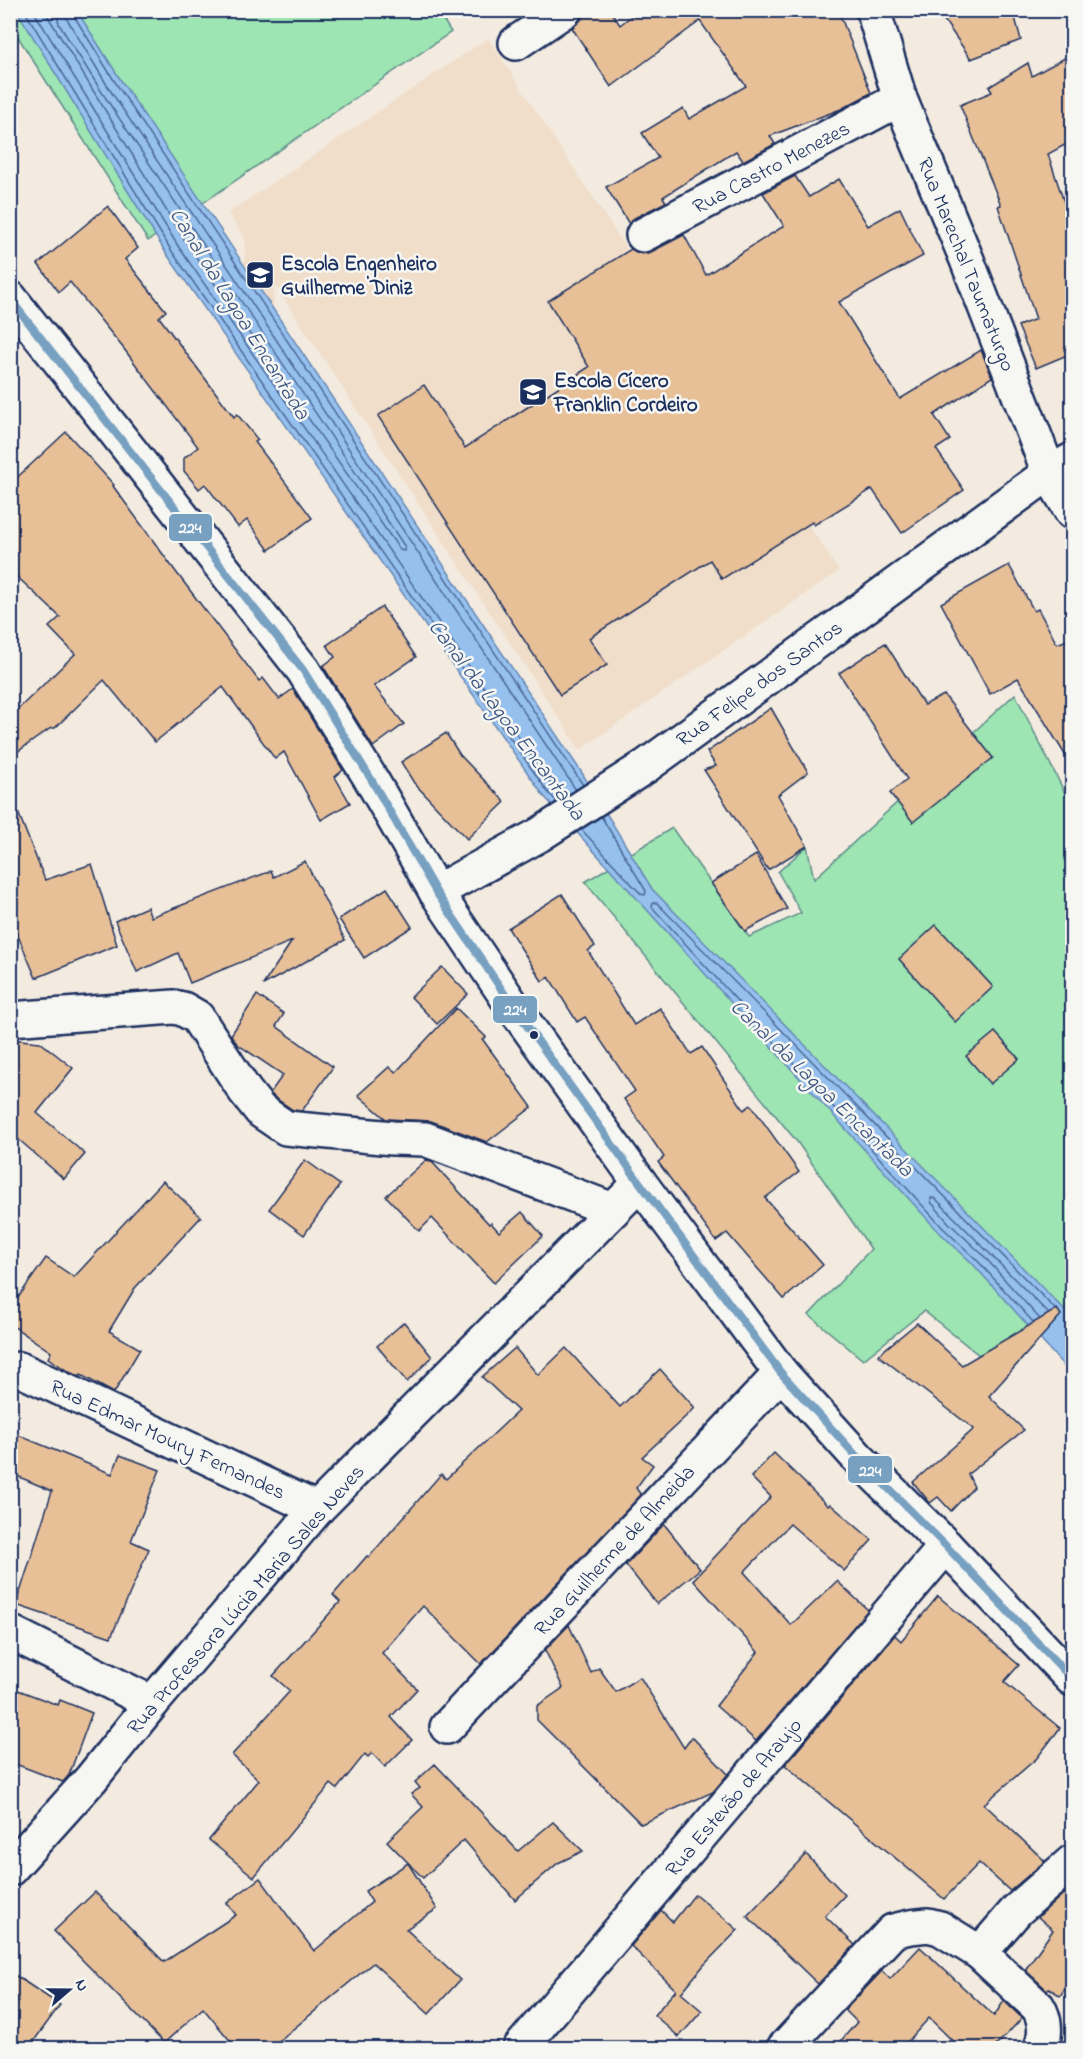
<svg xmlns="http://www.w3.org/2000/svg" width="1083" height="2059" font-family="'Indie Flower',sans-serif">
<rect width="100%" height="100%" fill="#f3ebe0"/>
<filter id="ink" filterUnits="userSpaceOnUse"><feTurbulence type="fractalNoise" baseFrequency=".0167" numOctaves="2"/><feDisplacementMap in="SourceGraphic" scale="12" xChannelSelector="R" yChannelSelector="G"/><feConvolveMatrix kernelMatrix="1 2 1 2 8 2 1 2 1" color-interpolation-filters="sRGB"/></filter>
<g filter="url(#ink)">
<!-- built -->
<path fill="#f0deca" d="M 488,38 L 839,571 L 580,750 L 275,285 L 272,313 L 243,314 L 245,239 L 228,213 Z"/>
<!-- green -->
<g fill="#9de5b2" stroke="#5c8a88" stroke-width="1.5">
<path d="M 11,10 L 437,10 L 451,32 L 148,241 L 11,26 Z"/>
<path d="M 1015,694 L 1072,807 L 1072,1306 L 979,1355 L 924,1311 L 863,1360 L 809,1315 L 871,1249 L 798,1143 L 585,882 L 672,828 L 749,937 L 801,913 L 778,872 L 807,846 L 814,879 Z"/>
</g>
<!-- water -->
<path fill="#96c1ef" stroke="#6587b5" stroke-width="1.5" d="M 17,11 L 77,11 L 122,82 L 582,773 L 652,889 L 1072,1318 L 1072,1375 L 972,1263 L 939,1232 L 543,795 L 166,253 Z"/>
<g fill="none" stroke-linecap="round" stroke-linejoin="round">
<!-- shore -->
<g stroke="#4c6998" stroke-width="1.5">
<path d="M 24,10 L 171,250 L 547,791 L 557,802"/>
<path d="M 33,10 L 178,246 L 553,787 L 563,798"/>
<path d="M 44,10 L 185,241 L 400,550 L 404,551 L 405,547 L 103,94 L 59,24 L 56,10"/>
<path d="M 65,10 L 67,19 L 110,90 L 576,790"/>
<path d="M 73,10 L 74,16 L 117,85 L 583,785"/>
<path d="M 581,829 L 641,894 L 645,895 L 646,891 L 601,816"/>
<path d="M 1039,1318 L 982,1254 L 949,1223 L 931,1202 L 931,1198 L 935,1198 L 1048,1313"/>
<path d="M 1033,1322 L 976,1259 L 943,1228 L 652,907 L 653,903 L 657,903 L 1055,1309"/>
</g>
</g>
<!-- building -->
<g fill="#e8c098" stroke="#1b2f5e" stroke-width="1.5">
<path d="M 583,10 L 610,10 L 620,25 L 639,10 L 838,10 L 871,93 L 841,109 L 770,136 L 775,144 L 743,161 L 736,151 L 663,197 L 666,202 L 634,218 L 629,224 L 606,187 L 658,158 L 642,133 L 683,108 L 689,119 L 746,86 L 700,21 L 611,87 L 572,28 L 582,19 Z"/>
<path d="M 937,10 L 1013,10 L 1021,40 L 971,59 Z"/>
<path d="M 1072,54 L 1072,141 L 1048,154 L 1072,226 L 1072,353 L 1036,368 L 1018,326 L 1036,319 L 998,206 L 1001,205 L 960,105 L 992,92 L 989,87 L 1028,63 L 1032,76 Z"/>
<path d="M 795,176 L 809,197 L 839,179 L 868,226 L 900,208 L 923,256 L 839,302 L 900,399 L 981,350 L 992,377 L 934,415 L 950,440 L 936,449 L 964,490 L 902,533 L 872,489 L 814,525 L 812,522 L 722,579 L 710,560 L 589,638 L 607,665 L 560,695 L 378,416 L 424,385 L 465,448 L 589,367 L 548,301 L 631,249 L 642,254 L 651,252 L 684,235 L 706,275 L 784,226 L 763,193 Z"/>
<path d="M 108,206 L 138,248 L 125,259 L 166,311 L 159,317 L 234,417 L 237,414 L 258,440 L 255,442 L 312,518 L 269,550 L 247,520 L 238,527 L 205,484 L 199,489 L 184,471 L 184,458 L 198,447 L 124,349 L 70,282 L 59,292 L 38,264 Z"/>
<path d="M 66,432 L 114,485 L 113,486 L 176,572 L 259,681 L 263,678 L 279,699 L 293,689 L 343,770 L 335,777 L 350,803 L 321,820 L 284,752 L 275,759 L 223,687 L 155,742 L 104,680 L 55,728 L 51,728 L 10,757 L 10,717 L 75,654 L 49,627 L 60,617 L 10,570 L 10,484 Z"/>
<path d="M 1009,565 L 1034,611 L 1038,609 L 1057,644 L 1072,638 L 1072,766 L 1018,678 L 990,694 L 941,603 Z"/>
<path d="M 382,607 L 416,657 L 374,686 L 404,724 L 373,747 L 323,666 L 335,657 L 327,645 Z"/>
<path d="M 885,643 L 924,705 L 944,695 L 993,758 L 913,822 L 890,793 L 907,779 L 839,673 Z"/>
<path d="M 771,708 L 808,772 L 778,795 L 807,846 L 768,870 L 704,770 L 716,766 L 707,752 Z"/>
<path d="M 446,733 L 460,755 L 505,802 L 467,839 L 414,783 L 401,762 Z"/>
<path d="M 10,797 L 12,797 L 45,880 L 92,864 L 117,945 L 36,978 L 10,917 Z"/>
<path d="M 756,855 L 787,909 L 745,931 L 711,883 Z"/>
<path d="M 305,861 L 345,940 L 263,985 L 292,941 L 190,983 L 178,953 L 137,972 L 115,921 L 147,907 L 151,917 L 271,871 L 274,877 Z"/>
<path d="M 387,888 L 412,927 L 364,958 L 339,919 Z"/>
<path d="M 562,894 L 595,946 L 588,951 L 634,1025 L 660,1008 L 691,1054 L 702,1047 L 744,1110 L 751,1105 L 799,1172 L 765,1198 L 823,1265 L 784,1299 L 727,1233 L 716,1241 L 658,1162 L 664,1157 L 624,1099 L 635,1091 L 585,1017 L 577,1022 L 549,977 L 542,981 L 508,928 Z"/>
<path d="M 936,925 L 993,987 L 955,1022 L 899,959 Z"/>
<path d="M 442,967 L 468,994 L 437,1024 L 411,997 Z"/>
<path d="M 257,995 L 284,1014 L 276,1026 L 333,1067 L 302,1111 L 293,1110 L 274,1097 L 270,1093 L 283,1075 L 237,1044 L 231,1035 Z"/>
<path d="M 456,1008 L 486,1037 L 483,1040 L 532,1107 L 487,1142 L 431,1121 L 386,1119 L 358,1095 L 389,1067 L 396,1072 Z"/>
<path d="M 995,1032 L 1019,1059 L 990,1084 L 966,1056 Z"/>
<path d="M 10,1039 L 40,1042 L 73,1068 L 37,1113 L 85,1154 L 64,1179 L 17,1138 L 10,1147 Z"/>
<path d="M 305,1160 L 340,1185 L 304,1235 L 269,1209 Z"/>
<path d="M 426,1160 L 432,1162 L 489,1224 L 491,1223 L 499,1232 L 522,1212 L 543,1236 L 494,1283 L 432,1218 L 419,1231 L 386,1196 Z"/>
<path d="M 163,1181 L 201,1217 L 135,1288 L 109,1331 L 140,1349 L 114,1393 L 81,1375 L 80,1377 L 69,1372 L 48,1358 L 51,1352 L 10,1324 L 10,1309 L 46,1258 L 74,1277 Z"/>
<path d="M 1057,1309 L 1061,1315 L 989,1396 L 1024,1430 L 968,1474 L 974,1487 L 951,1511 L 938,1497 L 930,1503 L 913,1482 L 974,1429 L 878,1355 L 917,1323 L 962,1365 Z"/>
<path d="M 404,1322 L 432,1357 L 407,1382 L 377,1346 Z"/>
<path d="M 515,1348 L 538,1375 L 566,1348 L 620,1407 L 660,1369 L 695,1408 L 642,1457 L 653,1465 L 636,1488 L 641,1495 L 481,1664 L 423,1606 L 382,1653 L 417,1689 L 391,1717 L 412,1740 L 385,1767 L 372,1753 L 368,1757 L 365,1754 L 337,1789 L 331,1784 L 254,1877 L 209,1840 L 259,1780 L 232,1755 L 290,1691 L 273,1676 L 340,1602 L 333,1595 L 367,1556 L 369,1557 L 441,1474 L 446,1479 L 518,1411 L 482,1377 Z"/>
<path d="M 18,1435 L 112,1474 L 120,1455 L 160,1470 L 131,1541 L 149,1549 L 111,1637 L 16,1605 L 52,1491 L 10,1473 L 10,1453 Z"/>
<path d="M 774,1453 L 828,1506 L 830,1504 L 872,1540 L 844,1571 L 790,1524 L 744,1572 L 791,1625 L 837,1581 L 868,1610 L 756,1741 L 716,1706 L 758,1652 L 693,1580 L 771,1497 L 751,1477 Z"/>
<path d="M 664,1524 L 700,1569 L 657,1604 L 626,1565 Z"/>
<path d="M 938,1596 L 1019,1665 L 1004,1682 L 1060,1728 L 1037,1758 L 984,1804 L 1045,1861 L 1010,1891 L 979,1863 L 944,1899 L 785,1765 L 895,1635 L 901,1641 Z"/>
<path d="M 569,1625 L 591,1673 L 599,1668 L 616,1692 L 640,1677 L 684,1748 L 692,1737 L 728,1774 L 713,1792 L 641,1824 L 537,1720 L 537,1706 L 563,1688 L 545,1650 Z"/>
<path d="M 10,1687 L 58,1705 L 60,1700 L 92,1713 L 69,1775 L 63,1782 L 10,1762 Z"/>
<path d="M 435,1764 L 518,1851 L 553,1822 L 583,1851 L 558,1863 L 515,1900 L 464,1840 L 423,1878 L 387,1841 L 423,1807 L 411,1794 L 420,1788 L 415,1782 Z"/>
<path d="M 806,1854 L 845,1895 L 825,1916 L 855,1945 L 818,1984 L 747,1916 Z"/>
<path d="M 408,1863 L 437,1909 L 406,1929 L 460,1980 L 429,2014 L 373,1963 L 269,2049 L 237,2049 L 203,2008 L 164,2043 L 54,1931 L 95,1892 L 164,1962 L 236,1915 L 227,1903 L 260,1878 L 314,1951 L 372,1902 L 365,1891 Z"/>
<path d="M 1072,1886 L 1072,1978 L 1060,1996 L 1049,1988 L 1047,1990 L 1025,1970 L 1053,1930 L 1038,1917 Z"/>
<path d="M 695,1894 L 738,1930 L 704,1965 L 681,1993 L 702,2011 L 679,2037 L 654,2015 L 676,1990 L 631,1946 L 661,1910 L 673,1922 Z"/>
<path d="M 920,1947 L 994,2016 L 1004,2001 L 1022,2018 L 993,2049 L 961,2049 L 929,2018 L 901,2049 L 834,2049 L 857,2022 L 845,2010 L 882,1971 L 890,1979 Z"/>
<path d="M 10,1972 L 60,2005 L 28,2049 L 10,2049 Z"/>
</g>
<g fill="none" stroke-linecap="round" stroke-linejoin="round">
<!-- street casing -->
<g stroke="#1b2f5e" stroke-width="38">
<g id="street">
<path d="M 516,43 L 565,10"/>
<path d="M 643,235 L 900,99"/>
<path d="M 436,892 L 539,835 L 646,766 L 1049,473 L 1072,460"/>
<path d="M 10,1019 L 174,1007 L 183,1009 L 197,1017 L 245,1091 L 261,1111 L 286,1128 L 393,1138 L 425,1139 L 613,1210"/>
<path d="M 19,1369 L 317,1509"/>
<path d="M 10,1632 L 152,1703"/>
<path d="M 447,1727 L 781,1373"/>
<path d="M 10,1869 L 91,1779 L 152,1703 L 317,1509 L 640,1183"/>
<path d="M 980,1953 L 1017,1910 L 1072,1862"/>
<path d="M 520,2048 L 946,1546"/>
<path d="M 784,2048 L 893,1931 L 910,1927 L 928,1925 L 940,1928 L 980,1953 L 1038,2007 C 1046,2020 1046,2035 1041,2048"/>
</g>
</g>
<!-- secondary casing -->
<g stroke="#1b2f5e" stroke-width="38">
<g id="secondary">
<path d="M 873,10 L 900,99 L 967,260 L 1049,473 L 1072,512"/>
<path d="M 10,298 L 303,670 L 371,779 L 436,892 L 512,1005 L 640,1183 L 781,1373 L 859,1459 L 946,1546 L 1072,1679"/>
</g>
</g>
<!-- street -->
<use href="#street" stroke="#f6f6f2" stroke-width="33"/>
<!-- secondary -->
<use href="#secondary" stroke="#f6f6f2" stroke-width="33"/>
<!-- bus-1 casing -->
<g stroke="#f6f6f2" stroke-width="12">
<path id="bus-1" d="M 10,299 L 303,670 L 371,779 L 436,892 L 512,1005 L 640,1183 L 781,1373 L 859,1459 L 946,1546 L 1072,1679"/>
</g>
<!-- bus-1 -->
<use href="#bus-1" stroke="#77a0c1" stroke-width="8"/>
</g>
</g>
<!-- icons -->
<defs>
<g id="school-square" transform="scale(1.5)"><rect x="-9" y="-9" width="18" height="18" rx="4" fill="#1b2f5e" stroke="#f6f6f2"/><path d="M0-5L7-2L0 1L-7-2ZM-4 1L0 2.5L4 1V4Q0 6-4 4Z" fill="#fff"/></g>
</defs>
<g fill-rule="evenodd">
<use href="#school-square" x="260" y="275"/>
<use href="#school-square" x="533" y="392"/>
</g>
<!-- markers -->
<circle fill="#1b2f5e" stroke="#f6f6f2" stroke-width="2" cx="534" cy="1035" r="5"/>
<g text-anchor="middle" stroke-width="5" stroke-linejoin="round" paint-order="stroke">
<!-- street labels -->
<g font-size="21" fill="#1b2f5e" stroke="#f6f6f2">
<text transform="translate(771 167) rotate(-28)" y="7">Rua Castro Menezes</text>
<text transform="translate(967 264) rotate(68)" y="7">Rua Marechal Taumaturgo</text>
<text transform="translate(759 683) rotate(-36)" y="7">Rua Felipe dos Santos</text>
<text transform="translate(168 1439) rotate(25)" y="7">Rua Edmar Moury Fernandes</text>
<text transform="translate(614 1550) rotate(-47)" y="7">Rua Guilherme de Almeida</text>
<text transform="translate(245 1599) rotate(-49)" y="7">Rua Professora Lúcia Maria Sales Neves</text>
<text transform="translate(733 1797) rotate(-50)" y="7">Rua Estevão de Araujo</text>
</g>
<!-- poi labels -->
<g font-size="21" font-weight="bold" fill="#1b2f5e" stroke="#f6f6f2" text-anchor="start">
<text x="281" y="270">Escola Engenheiro<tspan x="281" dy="24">Guilherme Diniz</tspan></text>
<text x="554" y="387">Escola Cícero<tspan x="554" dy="24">Franklin Cordeiro</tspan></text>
</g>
<!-- water labels -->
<g font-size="22" font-style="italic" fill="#3a5482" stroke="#f6f6f2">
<text transform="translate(241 313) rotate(58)" y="8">Canal da Lagoa Encantada</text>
<text transform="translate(508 719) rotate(53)" y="8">Canal da Lagoa Encantada</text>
<text transform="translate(823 1087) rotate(44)" y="8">Canal da Lagoa Encantada</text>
</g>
</g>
<g stroke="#f6f6f2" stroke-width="2">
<rect x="168" y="513" width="45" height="29" rx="6" fill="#77a0c1"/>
<rect x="492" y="995" width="46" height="29" rx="6" fill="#77a0c1"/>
<rect x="847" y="1455" width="46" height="29" rx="6" fill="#77a0c1"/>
</g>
<g font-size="16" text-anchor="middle" font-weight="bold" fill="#fff">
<text x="190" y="533">224</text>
<text x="515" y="1015">224</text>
<text x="870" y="1476">224</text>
</g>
<!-- margin -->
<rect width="1083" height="2059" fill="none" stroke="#f6f6f2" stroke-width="36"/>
<rect x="18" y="18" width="1047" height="2023" fill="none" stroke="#1b2f5e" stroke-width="2" filter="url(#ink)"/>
<!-- north arrow -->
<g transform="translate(69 1990) rotate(70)" stroke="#f6f6f2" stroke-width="4.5" paint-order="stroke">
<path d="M0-4.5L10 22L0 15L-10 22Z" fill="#1b2f5e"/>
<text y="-9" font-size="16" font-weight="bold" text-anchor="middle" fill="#1b2f5e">N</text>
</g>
</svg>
